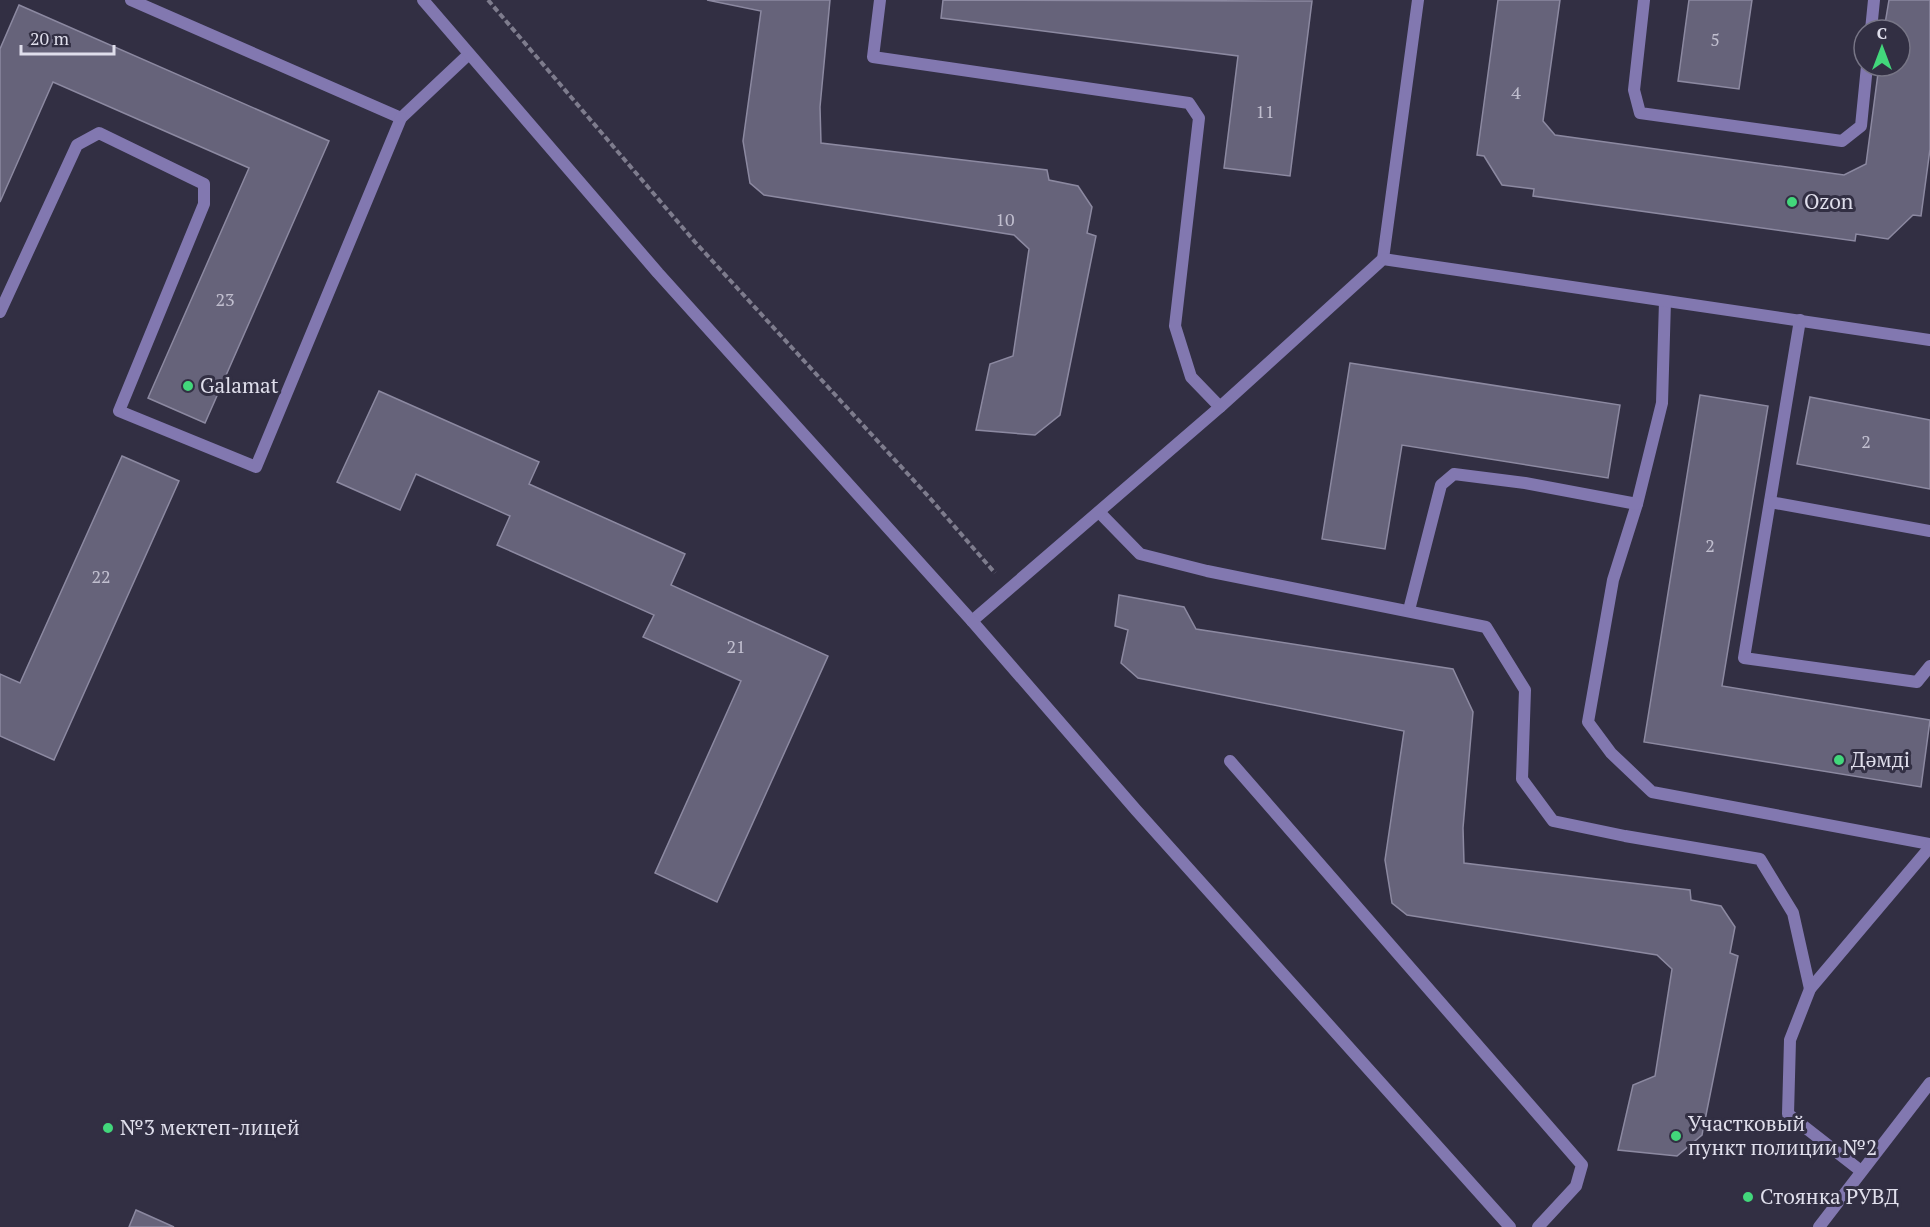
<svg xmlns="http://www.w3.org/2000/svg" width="1930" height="1227" font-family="'PT Serif',serif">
<rect width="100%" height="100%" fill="#322f43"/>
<!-- building -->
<g fill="#66637a" stroke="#8c89a1" stroke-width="1.5">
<path d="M 707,0 L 830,0 L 820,107 L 821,143 L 1047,170 L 1049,180 L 1078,186 L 1092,207 L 1087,233 L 1096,236 L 1060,415 L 1035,435 L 976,430 L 990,364 L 1013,356 L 1029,249 L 1014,235 L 764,195 L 750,183 L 743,141 L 761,11 Z"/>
<path d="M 943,0 L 1312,1 L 1290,176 L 1224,168 L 1238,56 L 941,18 Z"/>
<path d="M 1498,0 L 1560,0 L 1543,121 L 1555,135 L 1844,175 L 1866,164 L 1879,66 L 1900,66 L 1900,30 L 1884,30 L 1889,0 L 1930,0 L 1930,149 L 1921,216 L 1913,215 L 1888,239 L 1856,234 L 1855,241 L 1533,196 L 1534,189 L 1502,185 L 1484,156 L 1477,155 Z"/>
<path d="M 1689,0 L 1752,0 L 1739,89 L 1678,81 Z"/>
<path d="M 19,5 L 329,141 L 205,423 L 148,398 L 249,168 L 53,82 L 0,202 L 0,49 Z"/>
<path d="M 1350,363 L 1620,405 L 1608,478 L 1402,445 L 1385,549 L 1322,539 Z"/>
<path d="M 379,391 L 539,462 L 529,484 L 685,554 L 671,585 L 828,656 L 717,902 L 655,873 L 741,681 L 643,637 L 654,615 L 497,545 L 510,516 L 416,474 L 400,510 L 337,482 Z"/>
<path d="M 1700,395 L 1768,406 L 1722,686 L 1930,720 L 1921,787 L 1644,742 Z"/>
<path d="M 1810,397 L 1930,420 L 1930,489 L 1797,464 Z"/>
<path d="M 122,456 L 179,481 L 54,760 L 0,736 L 0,674 L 20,683 Z"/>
<path d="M 1119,595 L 1184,607 L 1196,629 L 1453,669 L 1473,712 L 1463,828 L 1464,863 L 1690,890 L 1691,900 L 1721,906 L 1735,927 L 1730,953 L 1738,956 L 1702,1135 L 1677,1156 L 1618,1150 L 1633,1085 L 1655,1076 L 1672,969 L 1657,955 L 1407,915 L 1392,903 L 1385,860 L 1404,731 L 1138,678 L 1121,663 L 1128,630 L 1115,626 Z"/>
<path d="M 136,1210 L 174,1227 L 129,1227 Z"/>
</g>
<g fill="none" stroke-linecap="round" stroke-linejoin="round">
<!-- path -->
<path stroke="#7e7c8d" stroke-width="4" stroke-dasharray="6 3" stroke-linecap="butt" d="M 488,0 L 695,242 L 928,496 L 995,573"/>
<!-- service -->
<g stroke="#8278b0" stroke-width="12">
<path d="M 880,0 L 873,57 L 1189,103 L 1199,118 L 1175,326 L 1191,377 L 1220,407"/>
<path d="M 1644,0 L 1634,90 L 1640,113 L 1842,141 L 1861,126 L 1867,66"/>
<path d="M 1871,30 L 1874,0"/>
<path d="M 1383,259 L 1418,0"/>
<path d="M 1665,301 L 1662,403 L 1637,504 L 1613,580 L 1588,722 L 1611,753 L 1652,792 L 1930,844"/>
<path d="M 1800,320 L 1744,658 L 1917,682 L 1930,666"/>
<path d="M 1770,502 L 1930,531"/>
<path d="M 1099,512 L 1140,554 L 1207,571 L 1486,627 L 1525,690 L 1522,779 L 1553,821 L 1625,836 L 1760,859 L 1793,913 L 1810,989"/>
<path d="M 1409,610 L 1441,485 L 1454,474 L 1525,483 L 1637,504"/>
<path d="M 972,621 L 1220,407 L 1383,259 L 1930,340"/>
<path d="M 1230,761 L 1582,1165 L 1576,1186 L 1538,1227"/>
<path d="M 1861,1171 L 1788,1114 L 1790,1040 L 1810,989 L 1930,847"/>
</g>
<!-- minor -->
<g stroke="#8278b0" stroke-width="12">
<path d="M 131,0 L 401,118 L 469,54"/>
<path d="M 0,312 L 77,145 L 99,133 L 204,184 L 204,204 L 119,411 L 256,467 L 401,118"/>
</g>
<!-- tertiary -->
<g stroke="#8278b0" stroke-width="12">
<path d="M 423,0 L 658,273 L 972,621 L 1136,810 L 1510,1227"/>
<path d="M 1819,1227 L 1930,1083"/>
</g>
</g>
<!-- markers -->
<g fill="#42d77b" stroke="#322f43" stroke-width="2">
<circle cx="1792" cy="202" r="6"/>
<circle cx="188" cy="386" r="6"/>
<circle cx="1839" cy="760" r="6"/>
<circle cx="108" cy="1128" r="6"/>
<circle cx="1676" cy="1136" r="6"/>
<circle cx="1748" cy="1197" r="6"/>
</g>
<g text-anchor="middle" stroke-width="6" stroke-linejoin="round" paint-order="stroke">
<!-- number labels -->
<g font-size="18" fill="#c1bfcf">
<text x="1715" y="46">5</text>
<text x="1516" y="99">4</text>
<text x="1265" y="118">11</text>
<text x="1005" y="226">10</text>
<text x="225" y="306">23</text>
<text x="1866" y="448">2</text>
<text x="1710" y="552">2</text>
<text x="101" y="583">22</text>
<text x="736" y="653">21</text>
</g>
<!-- poi labels -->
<g font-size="21" fill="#dfdeeb" stroke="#322f43" text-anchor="start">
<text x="1804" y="209">Ozon</text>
<text x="200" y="393">Galamat</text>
<text x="1851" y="767">Дәмді</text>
<text x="1688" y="1131">Участковый<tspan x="1688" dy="24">пункт полиции №2</tspan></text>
<text x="120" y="1135">№3 мектеп-лицей</text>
<text x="1760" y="1204">Стоянка РУВД</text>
</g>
</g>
<!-- north arrow -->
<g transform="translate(1882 48)"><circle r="28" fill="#322f43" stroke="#777586" stroke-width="1.5"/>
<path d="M0-4.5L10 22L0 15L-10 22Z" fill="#42d77b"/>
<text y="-9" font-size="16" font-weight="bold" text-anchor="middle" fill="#dfdeeb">С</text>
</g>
<!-- scale -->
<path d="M21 45v9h93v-9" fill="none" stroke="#dfdeeb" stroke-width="3"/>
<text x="30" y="45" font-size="18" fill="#dfdeeb" stroke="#322f43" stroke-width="4.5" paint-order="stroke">20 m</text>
</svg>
